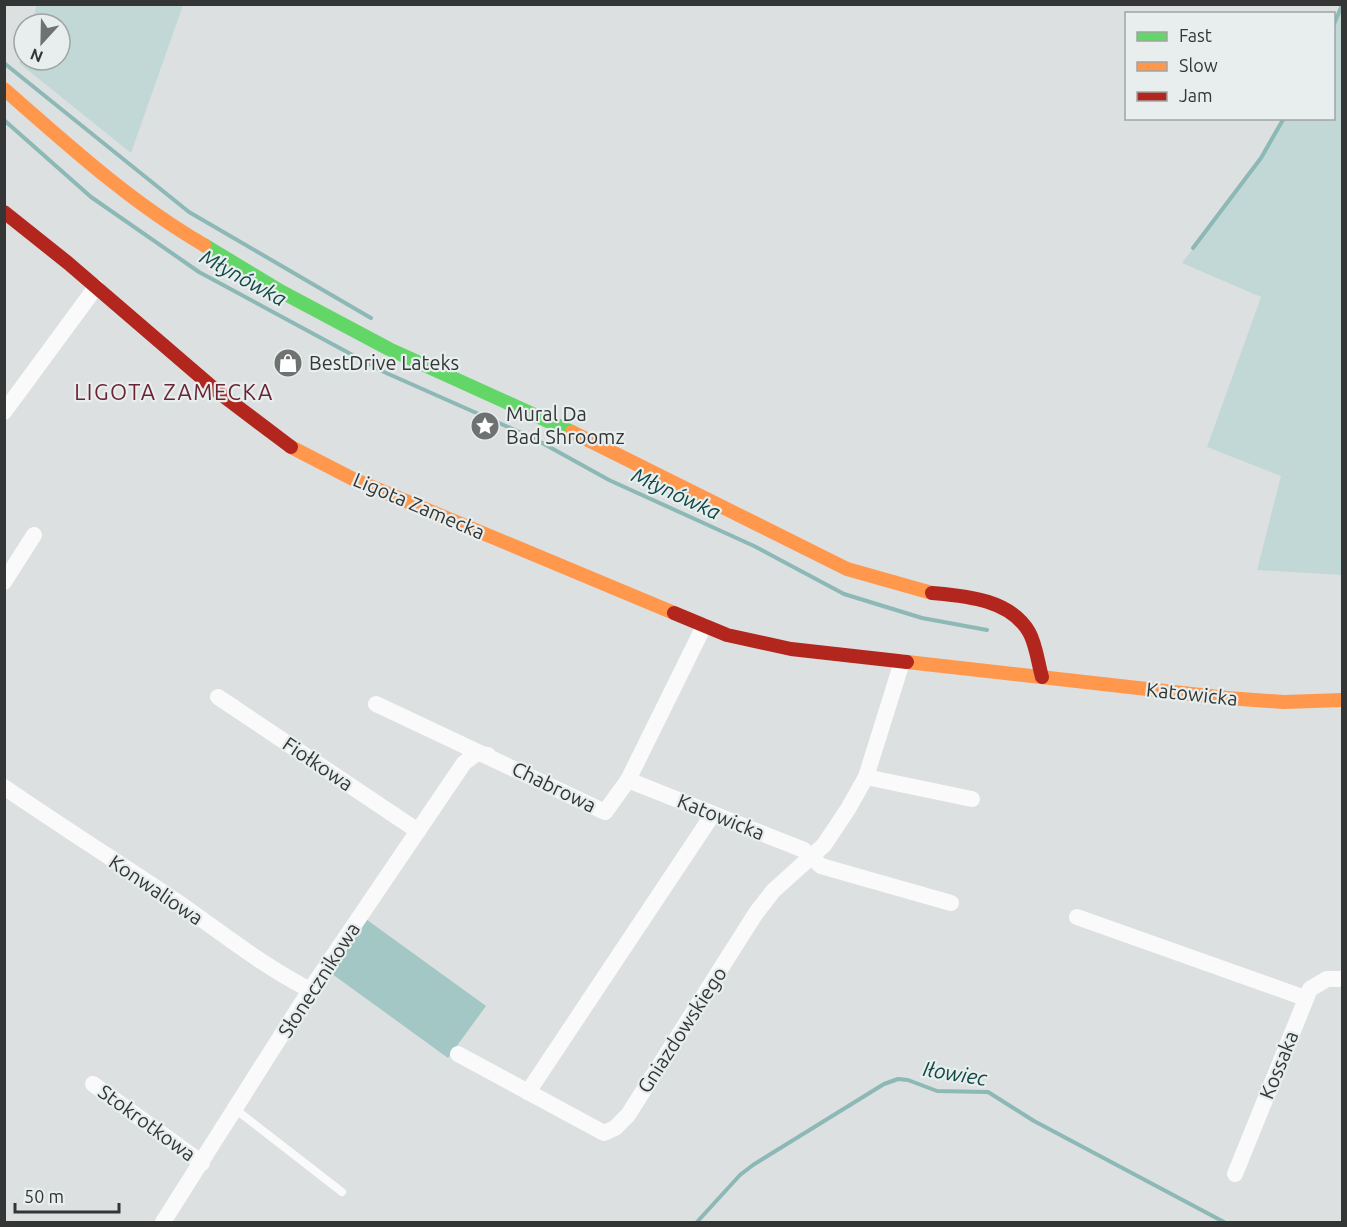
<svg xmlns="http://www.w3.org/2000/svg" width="1347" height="1227" font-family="Ubuntu,sans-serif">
<rect width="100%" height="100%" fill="#dce0e0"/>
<!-- green -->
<g fill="#c2d8d6">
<path d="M 37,5 L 183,5 L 131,153 L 19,63 L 24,53 L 24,60 L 60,60 L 60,24 L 31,24 Z"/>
<path d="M 1342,9 L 1342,575 L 1257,570 L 1281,476 L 1207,447 L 1261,297 L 1182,263 L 1261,158 L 1284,119 L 1334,118 L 1334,27 Z"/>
</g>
<!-- forest -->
<path fill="#a2c7c4" d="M 363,917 L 486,1006 L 448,1058 L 328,971 Z"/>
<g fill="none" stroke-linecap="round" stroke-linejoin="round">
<!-- stream -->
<g stroke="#8cb8b5" stroke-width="4">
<path d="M 1334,24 L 1342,5"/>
<path d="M 4,63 L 189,212 L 371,318"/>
<path d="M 4,120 L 91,197 L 199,272 L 384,372 L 535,439 L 609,480 L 754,546 L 844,594 L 922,618 L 987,630"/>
<path d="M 1193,248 L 1261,158 L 1284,118"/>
<path d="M 697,1222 L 740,1175 L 753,1165 L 884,1084 L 898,1079 L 908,1080 L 937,1091 L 988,1092 L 1034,1121 L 1224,1222"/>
</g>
<!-- lane -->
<path stroke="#fafafa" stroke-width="8" d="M 235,1109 L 342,1192"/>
<!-- street -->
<g stroke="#fafafa" stroke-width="16">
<path d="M 4,412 L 96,287"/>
<path d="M 4,582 L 34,535"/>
<path d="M 218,697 L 418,831"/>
<path d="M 376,704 L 605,812 L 628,780 L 704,626"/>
<path d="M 866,777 L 972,799"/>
<path d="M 628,780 L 804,850 L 821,866 L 951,903"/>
<path d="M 4,787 C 61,826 119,863 176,901 C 222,933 260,964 310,990"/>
<path d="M 1077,917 L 1305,998"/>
<path d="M 458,1054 L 604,1133 L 615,1128 L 628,1115 L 756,913 L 773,891 L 824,845 L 848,809 L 866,777 L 902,662"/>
<path d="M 93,1084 L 202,1163"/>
<path d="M 528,1092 L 713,814"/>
<path d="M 1235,1174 L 1310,989 L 1327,979 L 1342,979"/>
<path d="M 163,1222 L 310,990 L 464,763 L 477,753 L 488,755"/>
</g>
<!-- fast -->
<path stroke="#63d668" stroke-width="14" d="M 204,245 L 280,291 L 389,349 L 572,432"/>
<!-- slow -->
<g stroke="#ff974d" stroke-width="14">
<path d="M 4,89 C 68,145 130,202 204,245"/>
<path d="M 572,432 L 847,569 L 932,593"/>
<path d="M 291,447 L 353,479 L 674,613"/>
<path d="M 907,662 L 1227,698 L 1284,702 L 1342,700"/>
</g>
<!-- jam -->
<g stroke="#b3261e" stroke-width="14">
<path d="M 4,212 L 68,263 L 218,392 L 291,447"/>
<path d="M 932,593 C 965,596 1010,599 1029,632 C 1036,644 1038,663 1042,677"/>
<path d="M 674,613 L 727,635 L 791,649 L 907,662"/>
</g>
</g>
<!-- icons -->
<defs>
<g id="shop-disc" transform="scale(1.5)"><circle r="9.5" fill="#6e7271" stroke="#e8eeee"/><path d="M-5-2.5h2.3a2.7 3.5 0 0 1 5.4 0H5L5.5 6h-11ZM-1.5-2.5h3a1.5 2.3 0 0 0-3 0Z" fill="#fff"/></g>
<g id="sight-disc" transform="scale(1.5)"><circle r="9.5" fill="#6e7271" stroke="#e8eeee"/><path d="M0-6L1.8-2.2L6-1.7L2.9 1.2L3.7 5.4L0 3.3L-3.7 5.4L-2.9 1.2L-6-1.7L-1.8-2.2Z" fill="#fff"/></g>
</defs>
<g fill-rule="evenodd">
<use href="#shop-disc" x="288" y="363"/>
<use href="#sight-disc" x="485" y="426"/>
</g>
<g text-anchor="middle" stroke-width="4.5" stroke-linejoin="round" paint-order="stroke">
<!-- poi labels -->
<g font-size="20" fill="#333635" stroke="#e8eeee" text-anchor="start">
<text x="309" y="370">BestDrive Lateks</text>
<text x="506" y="421">Mural Da<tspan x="506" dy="23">Bad Shroomz</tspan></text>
</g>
<!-- street labels -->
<g font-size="20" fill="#333635" stroke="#e8eeee">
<text transform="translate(419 506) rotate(23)" y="7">Ligota Zamecka</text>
<text transform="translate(1192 694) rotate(6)" y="7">Katowicka</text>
<text transform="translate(318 764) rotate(34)" y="7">Fiołkowa</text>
<text transform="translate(554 787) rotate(26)" y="7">Chabrowa</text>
<text transform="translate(721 817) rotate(22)" y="7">Katowicka</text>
<text transform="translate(156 890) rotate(34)" y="7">Konwaliowa</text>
<text transform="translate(319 980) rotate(-57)" y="7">Słonecznikowa</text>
<text transform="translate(682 1030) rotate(-57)" y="7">Gniazdowskiego</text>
<text transform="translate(1279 1065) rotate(-68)" y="7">Kossaka</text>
<text transform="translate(147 1123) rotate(36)" y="7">Stokrotkowa</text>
</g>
<!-- water labels -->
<g font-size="21" font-style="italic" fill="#104947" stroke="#e8eeee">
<text transform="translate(243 278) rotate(29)" y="7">Młynówka</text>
<text transform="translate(676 494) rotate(25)" y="7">Młynówka</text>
<text transform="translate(955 1074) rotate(9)" y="7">Iłowiec</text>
</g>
<!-- quarter labels -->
<g font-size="22" letter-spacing="1.5" fill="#6a2534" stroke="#e8eeee">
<text x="174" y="400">LIGOTA ZAMECKA</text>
</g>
</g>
<!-- border -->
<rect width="1347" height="1227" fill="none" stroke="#333635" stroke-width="12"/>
<!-- legend -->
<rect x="1125" y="12" width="210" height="108" fill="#e8eeee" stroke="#a0a4a4" stroke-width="1.5"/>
<rect x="1137" y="32" width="30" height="9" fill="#63d668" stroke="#a0a4a4" stroke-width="1.5"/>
<text x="1179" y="42" font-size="18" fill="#333635">Fast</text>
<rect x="1137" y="62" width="30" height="9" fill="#ff974d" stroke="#a0a4a4" stroke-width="1.5"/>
<text x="1179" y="72" font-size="18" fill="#333635">Slow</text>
<rect x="1137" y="92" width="30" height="9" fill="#b3261e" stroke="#a0a4a4" stroke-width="1.5"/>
<text x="1179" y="102" font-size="18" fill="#333635">Jam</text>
<!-- north arrow -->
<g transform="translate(42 42) rotate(202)"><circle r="28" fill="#e8eeee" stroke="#a0a4a4" stroke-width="1.5"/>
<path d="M0-4.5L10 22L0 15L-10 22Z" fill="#6e7271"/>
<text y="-9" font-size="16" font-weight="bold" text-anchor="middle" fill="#333635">N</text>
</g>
<!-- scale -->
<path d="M15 1203v9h104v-9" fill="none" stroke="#333635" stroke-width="3"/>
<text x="24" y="1203" font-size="18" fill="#333635" stroke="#e8eeee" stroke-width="4.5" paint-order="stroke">50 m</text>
</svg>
